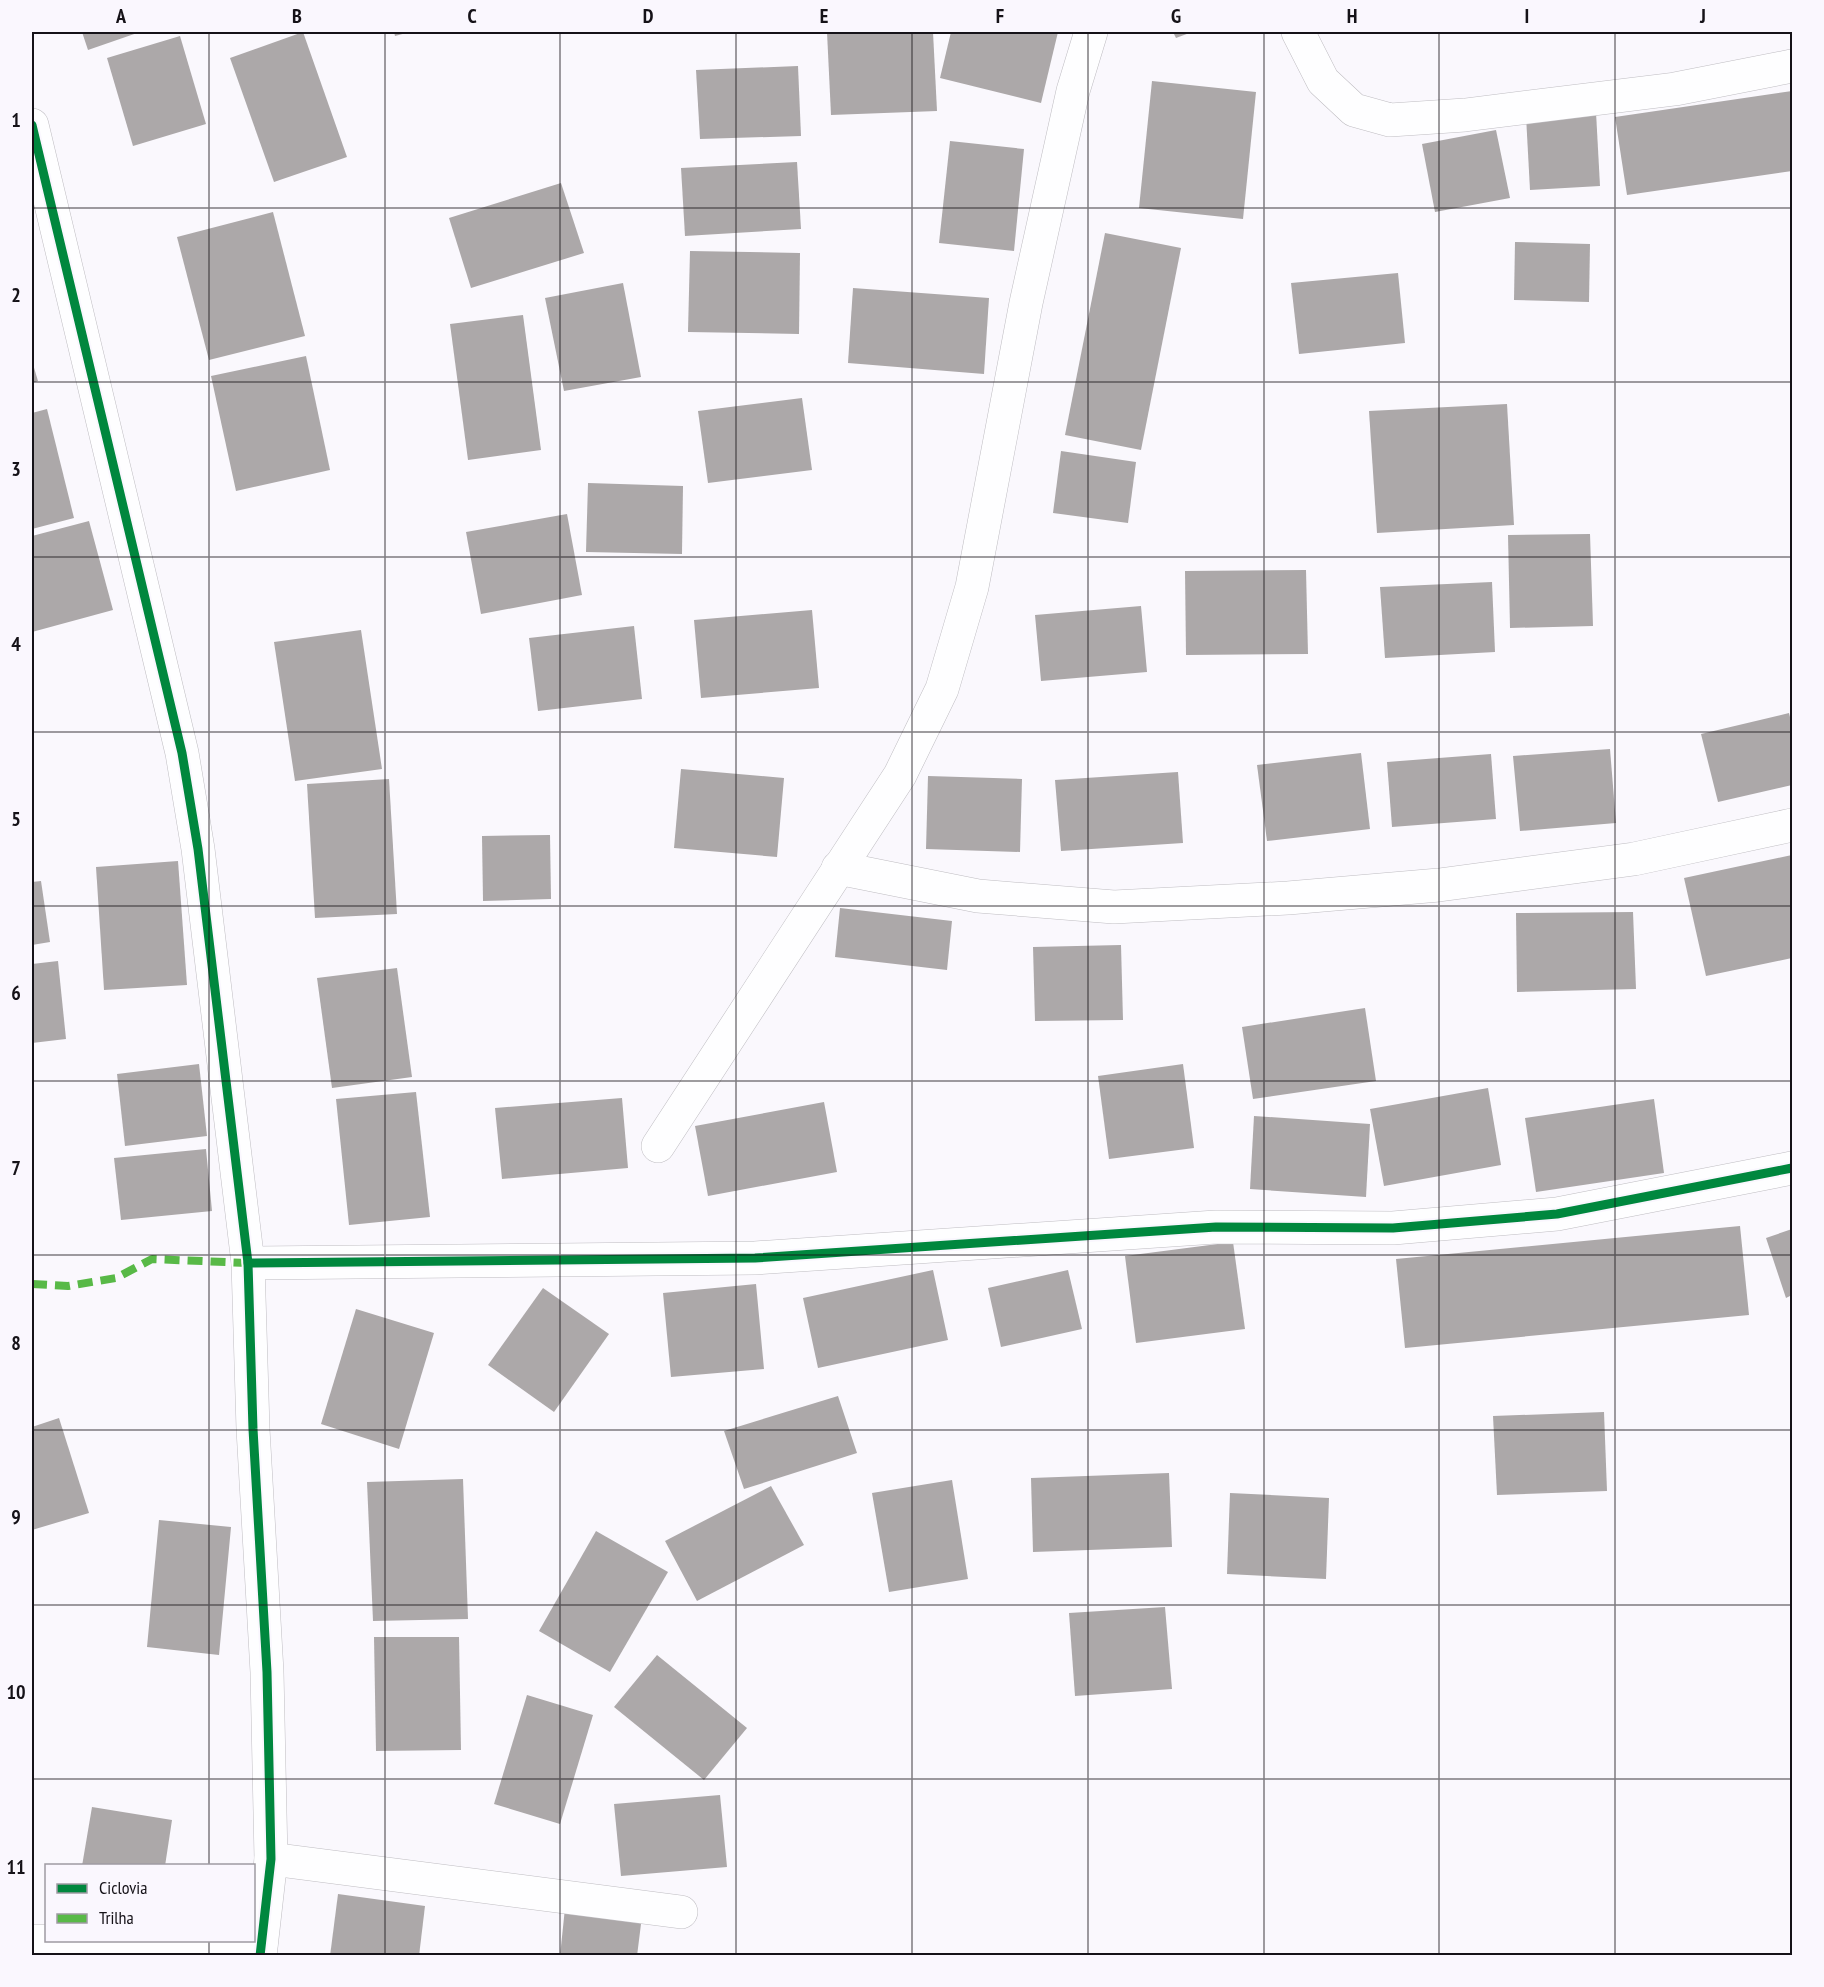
<svg xmlns="http://www.w3.org/2000/svg" width="1824" height="1987" font-family="'PT Sans Narrow',sans-serif">
<rect width="100%" height="100%" fill="#faf8fd"/>
<!-- building -->
<g fill="#aca8a9">
<path d="M 82,32 L 140,32 L 88,50 Z"/>
<path d="M 303,32 L 347,157 L 274,182 L 230,58 Z"/>
<path d="M 394,32 L 410,32 L 395,36 Z"/>
<path d="M 827,32 L 933,32 L 937,111 L 831,115 Z"/>
<path d="M 951,32 L 1058,32 L 1041,103 L 940,78 Z"/>
<path d="M 1173,32 L 1192,32 L 1176,38 Z"/>
<path d="M 180,36 L 206,124 L 133,146 L 107,58 Z"/>
<path d="M 798,66 L 801,136 L 700,139 L 696,70 Z"/>
<path d="M 1152,81 L 1256,92 L 1243,219 L 1139,208 Z"/>
<path d="M 1792,91 L 1792,171 L 1627,195 L 1615,117 Z"/>
<path d="M 1596,112 L 1600,186 L 1530,190 L 1526,116 Z"/>
<path d="M 1496,130 L 1510,198 L 1435,212 L 1422,144 Z"/>
<path d="M 950,141 L 1024,149 L 1014,251 L 939,243 Z"/>
<path d="M 797,162 L 801,229 L 685,236 L 681,168 Z"/>
<path d="M 561,183 L 584,253 L 471,288 L 449,218 Z"/>
<path d="M 273,212 L 305,336 L 209,360 L 177,237 Z"/>
<path d="M 1105,233 L 1181,248 L 1141,450 L 1065,435 Z"/>
<path d="M 1515,242 L 1590,244 L 1589,302 L 1514,300 Z"/>
<path d="M 690,251 L 800,253 L 799,334 L 688,332 Z"/>
<path d="M 1398,273 L 1405,343 L 1299,354 L 1291,283 Z"/>
<path d="M 623,283 L 641,377 L 564,391 L 545,298 Z"/>
<path d="M 853,288 L 989,298 L 984,374 L 848,363 Z"/>
<path d="M 523,315 L 541,450 L 468,460 L 450,324 Z"/>
<path d="M 306,356 L 330,470 L 236,491 L 211,376 Z"/>
<path d="M 32,361 L 38,381 L 32,383 Z"/>
<path d="M 802,398 L 812,470 L 708,483 L 698,411 Z"/>
<path d="M 1507,404 L 1514,525 L 1377,533 L 1369,411 Z"/>
<path d="M 47,409 L 74,518 L 32,529 L 32,413 Z"/>
<path d="M 1061,451 L 1136,462 L 1128,523 L 1053,513 Z"/>
<path d="M 588,483 L 683,486 L 682,554 L 586,552 Z"/>
<path d="M 567,514 L 582,595 L 481,614 L 466,532 Z"/>
<path d="M 89,521 L 113,610 L 32,632 L 32,536 Z"/>
<path d="M 1590,534 L 1593,626 L 1510,628 L 1508,535 Z"/>
<path d="M 1306,570 L 1308,654 L 1186,655 L 1185,571 Z"/>
<path d="M 1492,582 L 1495,652 L 1385,658 L 1380,587 Z"/>
<path d="M 1141,606 L 1147,672 L 1041,681 L 1035,615 Z"/>
<path d="M 812,610 L 819,688 L 701,698 L 694,620 Z"/>
<path d="M 634,626 L 642,699 L 538,711 L 529,638 Z"/>
<path d="M 361,630 L 382,769 L 295,781 L 274,642 Z"/>
<path d="M 1789,713 L 1792,725 L 1792,785 L 1718,802 L 1701,734 Z"/>
<path d="M 1610,749 L 1616,823 L 1520,831 L 1513,756 Z"/>
<path d="M 1361,753 L 1370,829 L 1267,841 L 1257,765 Z"/>
<path d="M 1491,754 L 1496,819 L 1392,827 L 1387,762 Z"/>
<path d="M 681,769 L 784,778 L 777,857 L 674,848 Z"/>
<path d="M 1178,772 L 1183,843 L 1061,851 L 1055,780 Z"/>
<path d="M 928,776 L 1022,779 L 1020,852 L 926,849 Z"/>
<path d="M 389,779 L 397,914 L 315,918 L 307,784 Z"/>
<path d="M 550,835 L 551,899 L 483,901 L 482,836 Z"/>
<path d="M 1792,855 L 1792,958 L 1706,976 L 1684,878 Z"/>
<path d="M 178,861 L 187,985 L 104,990 L 96,867 Z"/>
<path d="M 41,881 L 50,942 L 32,945 L 32,882 Z"/>
<path d="M 840,908 L 952,921 L 947,970 L 835,957 Z"/>
<path d="M 1633,912 L 1636,989 L 1517,992 L 1516,913 Z"/>
<path d="M 1121,945 L 1123,1020 L 1035,1021 L 1033,947 Z"/>
<path d="M 58,961 L 66,1039 L 32,1043 L 32,964 Z"/>
<path d="M 397,968 L 412,1077 L 332,1088 L 317,978 Z"/>
<path d="M 1365,1008 L 1376,1081 L 1253,1099 L 1242,1027 Z"/>
<path d="M 199,1064 L 207,1136 L 125,1146 L 117,1074 Z"/>
<path d="M 1183,1064 L 1194,1148 L 1109,1159 L 1098,1076 Z"/>
<path d="M 1488,1088 L 1501,1165 L 1384,1186 L 1370,1109 Z"/>
<path d="M 416,1092 L 430,1217 L 349,1225 L 336,1099 Z"/>
<path d="M 622,1098 L 628,1168 L 502,1179 L 495,1108 Z"/>
<path d="M 1654,1099 L 1664,1173 L 1536,1192 L 1525,1118 Z"/>
<path d="M 824,1102 L 837,1172 L 708,1196 L 695,1126 Z"/>
<path d="M 1254,1116 L 1370,1124 L 1366,1197 L 1250,1189 Z"/>
<path d="M 206,1149 L 212,1211 L 121,1220 L 114,1158 Z"/>
<path d="M 1740,1226 L 1749,1315 L 1405,1348 L 1396,1259 Z"/>
<path d="M 1792,1229 L 1792,1295 L 1786,1298 L 1766,1238 Z"/>
<path d="M 1233,1242 L 1245,1329 L 1136,1343 L 1125,1256 Z"/>
<path d="M 933,1270 L 948,1340 L 818,1368 L 803,1298 Z"/>
<path d="M 1068,1270 L 1082,1329 L 1001,1347 L 988,1288 Z"/>
<path d="M 756,1284 L 764,1369 L 671,1377 L 663,1293 Z"/>
<path d="M 543,1288 L 609,1334 L 554,1412 L 488,1365 Z"/>
<path d="M 356,1309 L 434,1333 L 399,1449 L 321,1424 Z"/>
<path d="M 838,1396 L 857,1453 L 744,1489 L 724,1431 Z"/>
<path d="M 1604,1412 L 1607,1491 L 1497,1495 L 1493,1416 Z"/>
<path d="M 59,1418 L 89,1513 L 32,1530 L 32,1427 Z"/>
<path d="M 1169,1473 L 1172,1547 L 1033,1552 L 1031,1478 Z"/>
<path d="M 463,1479 L 468,1619 L 373,1621 L 367,1482 Z"/>
<path d="M 952,1480 L 968,1579 L 889,1592 L 872,1493 Z"/>
<path d="M 771,1486 L 804,1545 L 697,1601 L 665,1541 Z"/>
<path d="M 1230,1493 L 1329,1498 L 1326,1579 L 1227,1574 Z"/>
<path d="M 159,1520 L 231,1527 L 219,1655 L 147,1647 Z"/>
<path d="M 596,1531 L 668,1572 L 610,1672 L 539,1631 Z"/>
<path d="M 1165,1607 L 1172,1689 L 1075,1696 L 1069,1613 Z"/>
<path d="M 374,1637 L 459,1637 L 461,1750 L 376,1751 Z"/>
<path d="M 657,1655 L 747,1728 L 704,1780 L 614,1707 Z"/>
<path d="M 527,1695 L 593,1715 L 560,1824 L 494,1804 Z"/>
<path d="M 720,1795 L 727,1867 L 621,1876 L 614,1804 Z"/>
<path d="M 92,1807 L 172,1820 L 165,1866 L 82,1866 Z"/>
<path d="M 338,1894 L 425,1906 L 419,1956 L 330,1956 Z"/>
<path d="M 565,1908 L 642,1916 L 637,1956 L 560,1956 Z"/>
</g>
<g fill="none" stroke-linecap="round" stroke-linejoin="round">
<!-- minor casing -->
<g stroke="#bfbdc2" stroke-width="34">
<g id="minor">
<path d="M 1298,32 L 1323,81 L 1354,110 L 1390,120 L 1465,115 L 1675,89 L 1792,66"/>
<path d="M 32,125 L 182,753 L 198,849 L 248,1263 L 253,1429 L 267,1672 L 271,1859 L 260,1956"/>
<path d="M 838,868 L 978,896 L 1114,907 L 1288,898 L 1439,885 L 1634,859 L 1792,825"/>
<path d="M 658,1146 L 900,775 L 942,689 L 972,587 L 1026,303 L 1073,91 L 1091,32"/>
<path d="M 248,1263 L 755,1258 L 1216,1227 L 1393,1228 L 1557,1214 L 1792,1168"/>
<path d="M 271,1859 L 681,1912"/>
<path d="M 32,1941 L 261,1944"/>
</g>
</g>
<!-- minor -->
<use href="#minor" stroke="#fefeff" stroke-width="33"/>
<!-- quiet -->
<path stroke="#58b947" stroke-width="8" stroke-dasharray="15 8" stroke-linecap="butt" d="M 32,1284 L 68,1286 L 116,1278 L 152,1259 L 248,1263"/>
<!-- cycleway casing -->
<g stroke="#faf7fe" stroke-width="13">
<g id="cycleway">
<path d="M 32,125 L 182,753 L 198,849 L 248,1263 L 253,1429 L 267,1672 L 271,1859 L 260,1956"/>
<path d="M 248,1263 L 755,1258 L 1216,1227 L 1393,1228 L 1557,1214 L 1792,1168"/>
</g>
</g>
<!-- cycleway -->
<use href="#cycleway" stroke="#00873e" stroke-width="9"/>
</g>
<!-- grid -->
<path fill="none" stroke="#151218" stroke-width="1.5" stroke-opacity="0.55" d="M 209,32 L 209,1866M 385,32 L 385,1956M 560,32 L 560,1956M 736,32 L 736,1956M 912,32 L 912,1956M 1088,32 L 1088,1956M 1264,32 L 1264,1956M 1439,32 L 1439,1956M 1615,32 L 1615,1956M 32,208 L 1792,208M 32,382 L 1792,382M 32,557 L 1792,557M 32,732 L 1792,732M 32,906 L 1792,906M 32,1081 L 1792,1081M 32,1255 L 1792,1255M 32,1430 L 1792,1430M 32,1605 L 1792,1605M 32,1779 L 1792,1779M 209,1940 L 209,1956"/>
<!-- border -->
<rect width="1824" height="1987" fill="none" stroke="#faf7fe" stroke-width="66"/>
<!-- legend -->
<rect x="45" y="1864" width="210" height="78" fill="#faf7fe" stroke="#9e9ba2" stroke-width="1.5"/>
<rect x="57" y="1884" width="30" height="9" fill="#00873e" stroke="#9e9ba2" stroke-width="1.5"/>
<text x="99" y="1894" font-size="18" fill="#151218">Ciclovia</text>
<rect x="57" y="1914" width="30" height="9" fill="#58b947" stroke="#9e9ba2" stroke-width="1.5"/>
<text x="99" y="1924" font-size="18" fill="#151218">Trilha</text>
<rect x="33" y="33" width="1758" height="1921" fill="none" stroke="#151218" stroke-width="2"/>
<g font-size="20" text-anchor="middle" font-weight="bold" fill="#151218">
<text x="121" y="23">A</text>
<text x="297" y="23">B</text>
<text x="472" y="23">C</text>
<text x="648" y="23">D</text>
<text x="824" y="23">E</text>
<text x="1000" y="23">F</text>
<text x="1176" y="23">G</text>
<text x="1352" y="23">H</text>
<text x="1527" y="23">I</text>
<text x="1703" y="23">J</text>
<text x="16" y="127">1</text>
<text x="16" y="302">2</text>
<text x="16" y="476">3</text>
<text x="16" y="651">4</text>
<text x="16" y="826">5</text>
<text x="16" y="1000">6</text>
<text x="16" y="1175">7</text>
<text x="16" y="1350">8</text>
<text x="16" y="1524">9</text>
<text x="16" y="1699">10</text>
<text x="16" y="1874">11</text>
</g>
</svg>
